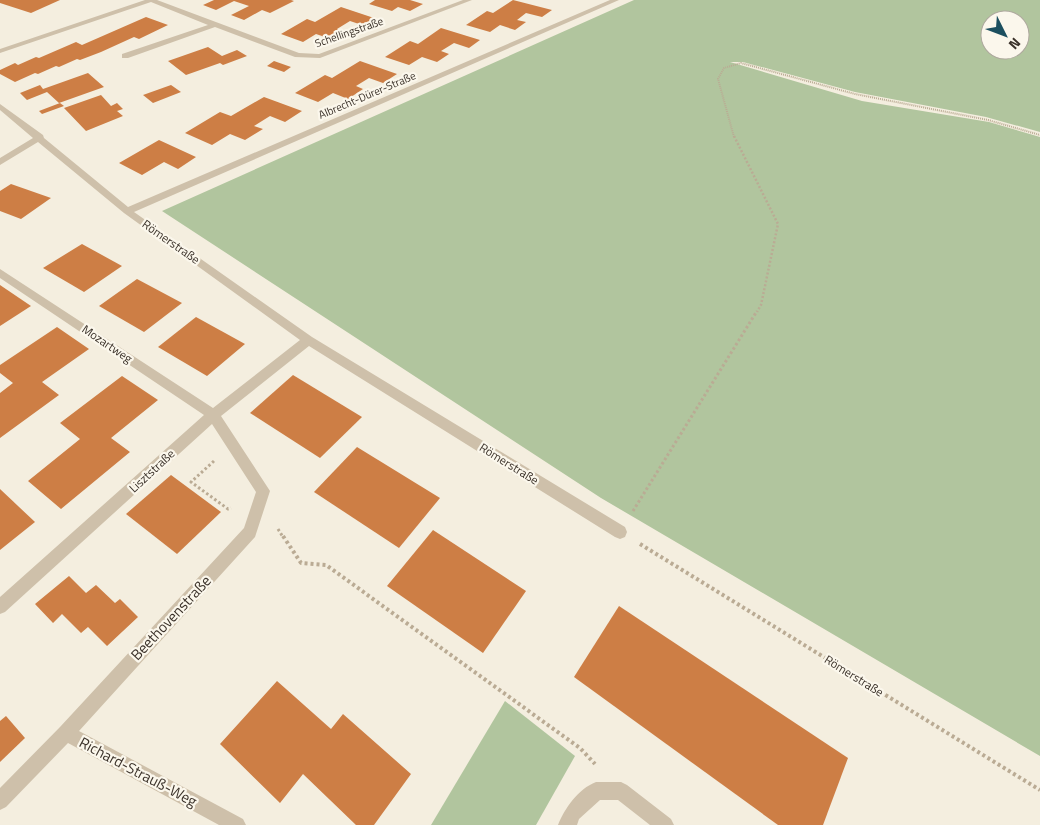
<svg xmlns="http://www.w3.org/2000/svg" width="1040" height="825" font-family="'Titillium Web',sans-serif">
<rect width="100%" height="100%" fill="#f4eedf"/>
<!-- green -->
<g fill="#b1c59e" fill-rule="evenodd">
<path d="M 634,0 L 1040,0 L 1040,132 L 986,117 L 855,92 L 743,62 L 730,62 L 862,101 L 989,122 L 1040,137 L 1040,756 L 601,498 L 162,211 ZM 990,20 L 1020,20 L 1020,50 L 990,50 Z"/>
<path d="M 505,701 L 575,756 L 536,825 L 431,825 Z"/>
</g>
<!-- building -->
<g fill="#cd7e45">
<path d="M 0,0 L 60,0 L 31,13 L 0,3 Z"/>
<path d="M 214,0 L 291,0 L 294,1 L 270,13 L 262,10 L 244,20 L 231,15 L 249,6 L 234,1 L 216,10 L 203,5 Z"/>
<path d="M 375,0 L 410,0 L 423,4 L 410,11 L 398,7 L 392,11 L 369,4 Z"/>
<path d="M 513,0 L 552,10 L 542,17 L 526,13 L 517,20 L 526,22 L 515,30 L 500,25 L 490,32 L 466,25 L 487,11 L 493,13 Z"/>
<path d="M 341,7 L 377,19 L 365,26 L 350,21 L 337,29 L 344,31 L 331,39 L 316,34 L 303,42 L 281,34 L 307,19 L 315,22 Z"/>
<path d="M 146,17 L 168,25 L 139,39 L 134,37 L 101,52 L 80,60 L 77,59 L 59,67 L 56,66 L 38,74 L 35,73 L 15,82 L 0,74 L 0,70 L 15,63 L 18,65 L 36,57 L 39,58 L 76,42 L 82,45 Z"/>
<path d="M 441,28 L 480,40 L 469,48 L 454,43 L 441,51 L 449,54 L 437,62 L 422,57 L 409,65 L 385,57 L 410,41 L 418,44 Z"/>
<path d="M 208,47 L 222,56 L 237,50 L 247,56 L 223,65 L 220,63 L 186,75 L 168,61 Z"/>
<path d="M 274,61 L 291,67 L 284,72 L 267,66 Z"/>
<path d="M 360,61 L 397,74 L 383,83 L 369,78 L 356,86 L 363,89 L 348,99 L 333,93 L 318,102 L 295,93 L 325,75 L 332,78 Z"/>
<path d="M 88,73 L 104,87 L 59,103 L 47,92 L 27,100 L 20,93 L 40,85 L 43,89 Z"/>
<path d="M 171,85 L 181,92 L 153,103 L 143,95 Z"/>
<path d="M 101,95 L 111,106 L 117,103 L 123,109 L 117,111 L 123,116 L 86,131 L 64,108 Z"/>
<path d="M 264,97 L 302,111 L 285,122 L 270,116 L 254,126 L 263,129 L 245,140 L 230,134 L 212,145 L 185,133 L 220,112 L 231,116 Z"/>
<path d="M 60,103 L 64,106 L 42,114 L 39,111 Z"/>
<path d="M 159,140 L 196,157 L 178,169 L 164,162 L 142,175 L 119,163 Z"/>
<path d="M 11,184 L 51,198 L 21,219 L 0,211 L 0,191 Z"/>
<path d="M 82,244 L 122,266 L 84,292 L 43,268 Z"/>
<path d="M 137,279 L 182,303 L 144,332 L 99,306 Z"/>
<path d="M 0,285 L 31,306 L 0,326 Z"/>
<path d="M 196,317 L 245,344 L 207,376 L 158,347 Z"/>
<path d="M 57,327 L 89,349 L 42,382 L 59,395 L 0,438 L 0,393 L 13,383 L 0,373 L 0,365 Z"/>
<path d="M 293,375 L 362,417 L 320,458 L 250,413 Z"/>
<path d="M 122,376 L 158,400 L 111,438 L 130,452 L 61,509 L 28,481 L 80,439 L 60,423 Z"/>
<path d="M 357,447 L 440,498 L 399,548 L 314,492 Z"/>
<path d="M 171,475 L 221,512 L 177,554 L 126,514 Z"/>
<path d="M 0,489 L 35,522 L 0,550 Z"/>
<path d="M 433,530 L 526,591 L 483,653 L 387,586 Z"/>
<path d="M 69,576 L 86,593 L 96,585 L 115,603 L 120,599 L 138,617 L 107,646 L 88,627 L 81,633 L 62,614 L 53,623 L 35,604 Z"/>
<path d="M 619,606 L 848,758 L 823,825 L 778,825 L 574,677 Z"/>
<path d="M 277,681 L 331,729 L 343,714 L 411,774 L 374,825 L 356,825 L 303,774 L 280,803 L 220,744 Z"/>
<path d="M 6,716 L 25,738 L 0,762 L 0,721 Z"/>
</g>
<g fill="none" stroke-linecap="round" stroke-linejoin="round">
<!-- path-far3 -->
<path stroke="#baab94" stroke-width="2" stroke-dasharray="1 1" stroke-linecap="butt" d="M 734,137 L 718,79 L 724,68 L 741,63 L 855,94 L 988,120 L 1040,135"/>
<!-- path-far2 -->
<path stroke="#baab94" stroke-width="2.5" stroke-dasharray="2 2" stroke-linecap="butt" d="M 734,136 L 778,224 L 761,305 L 757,312"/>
<!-- path-far1 -->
<g stroke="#baab94" stroke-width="3" stroke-dasharray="2.5 2.5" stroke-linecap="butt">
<path d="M 214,461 L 191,482 L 228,509 L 231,508"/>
<path d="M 633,511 L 757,311"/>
<path d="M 278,529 L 283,537"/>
</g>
<!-- path -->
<g stroke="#baab94" stroke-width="4" stroke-dasharray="3 3" stroke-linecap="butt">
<path d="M 283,536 L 301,563 L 326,565 L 580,748 L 595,764"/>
<path d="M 640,544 L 1040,790"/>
</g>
<!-- minor -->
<g fill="#cec0aa" fill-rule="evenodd">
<path d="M 145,0 L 157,0 L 299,53 L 319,54 L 463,0 L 472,0 L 320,58 L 295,57 L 215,27 L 128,58 L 122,58 L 122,54 L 208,25 L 151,2 L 0,53 L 0,49 Z"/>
<path d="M 610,0 L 619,0 L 134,212 L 312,337 L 625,527 L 627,532 L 625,537 L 620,539 L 615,537 L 309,346 L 221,416 L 270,491 L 255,537 L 79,731 L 243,819 L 246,825 L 219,825 L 68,743 L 6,807 L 0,810 L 0,788 L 60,727 L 244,528 L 256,492 L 212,424 L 5,612 L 0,614 L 0,597 L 204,415 L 0,278 L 0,269 L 213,408 L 300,340 L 124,213 L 38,142 L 0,165 L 0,158 L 33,138 L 0,110 L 0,104 L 43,135 L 44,138 L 128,207 Z"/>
<path d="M 596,782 L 621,782 L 627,785 L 671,819 L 674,825 L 650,825 L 618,800 L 600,800 L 579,819 L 577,825 L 558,825 C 565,808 578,789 596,782 Z"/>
</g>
</g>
<g text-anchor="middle" stroke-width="4.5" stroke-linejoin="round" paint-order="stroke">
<!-- far-street labels -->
<g font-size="11" fill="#3b322a" stroke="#fbf7ec">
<text transform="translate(349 32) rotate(-19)" y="4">Schellingstraße</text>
<text transform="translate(367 95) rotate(-23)" y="4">Albrecht-Dürer-Straße</text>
</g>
<!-- street labels -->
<g font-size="12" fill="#3b322a" stroke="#fbf7ec">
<text transform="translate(171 242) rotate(35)" y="4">Römerstraße</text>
<text transform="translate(107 344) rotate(34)" y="4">Mozartweg</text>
<text transform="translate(509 464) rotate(32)" y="4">Römerstraße</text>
<text transform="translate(152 471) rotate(-43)" y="4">Lisztstraße</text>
<text transform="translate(854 676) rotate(32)" y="4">Römerstraße</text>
</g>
<!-- near-street labels -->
<g font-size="15" fill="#3b322a" stroke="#fbf7ec">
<text transform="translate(171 618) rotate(-47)" y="5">Beethovenstraße</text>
<text transform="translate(138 772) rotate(28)" y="5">Richard-Strauß-Weg</text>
</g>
</g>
<!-- north arrow -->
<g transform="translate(1005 35) rotate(132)"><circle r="24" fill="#fbf7ec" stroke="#aea89e"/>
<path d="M0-4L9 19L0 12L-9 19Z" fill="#1c4f5f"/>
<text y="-8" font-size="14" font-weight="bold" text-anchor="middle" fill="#3b322a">N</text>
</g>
</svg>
